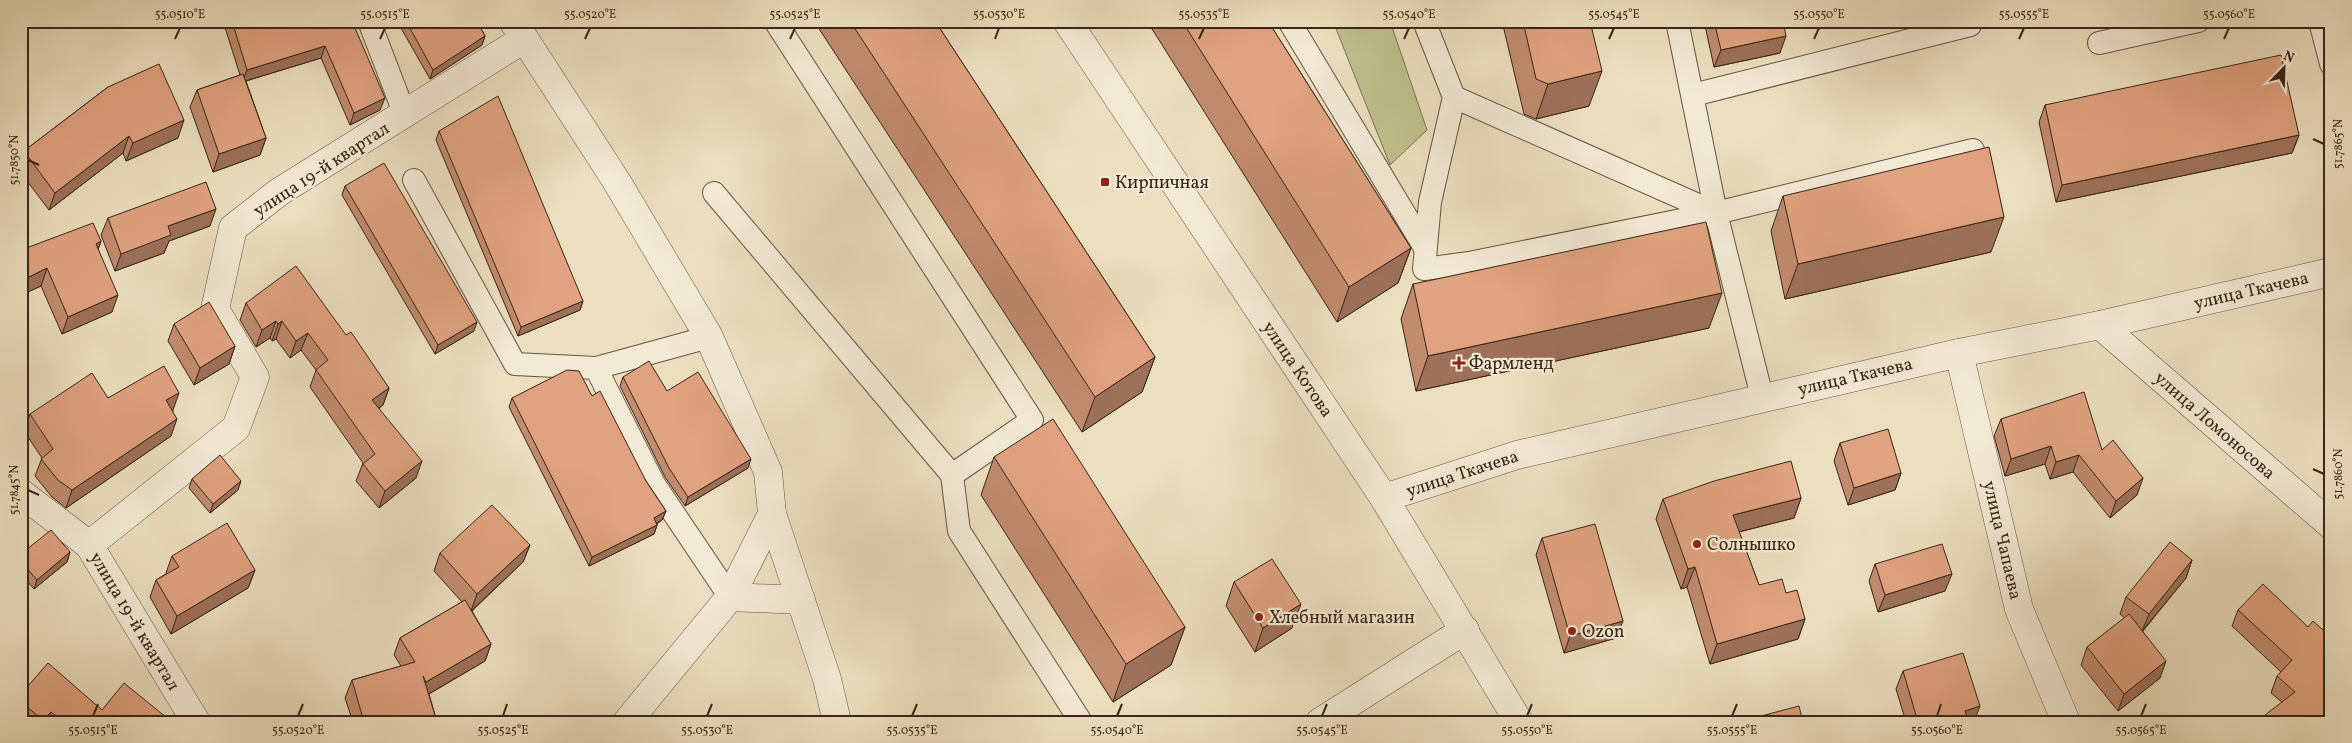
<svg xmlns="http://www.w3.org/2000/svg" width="2352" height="743" font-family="Vollkorn,serif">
<rect width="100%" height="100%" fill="#ecdfc0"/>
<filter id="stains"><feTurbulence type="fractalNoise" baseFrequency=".004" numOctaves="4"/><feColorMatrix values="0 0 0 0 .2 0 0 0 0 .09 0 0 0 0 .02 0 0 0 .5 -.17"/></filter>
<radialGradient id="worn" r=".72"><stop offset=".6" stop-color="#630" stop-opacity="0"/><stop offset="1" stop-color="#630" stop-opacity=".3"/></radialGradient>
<!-- green -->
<path fill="#bfc08d" stroke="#7c7351" d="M 1333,21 L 1390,21 L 1427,130 L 1390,165 Z"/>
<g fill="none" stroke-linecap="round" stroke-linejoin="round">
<!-- service casing -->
<g stroke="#665440" stroke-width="24">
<g id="service">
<path d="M 369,21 L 405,115"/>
<path d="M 775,21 L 1032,420 L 952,475"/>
<path d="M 1289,21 L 1425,248"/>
<path d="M 1424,21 L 1454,97 L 1430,202 L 1424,269 L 1469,263 L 1716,213 L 1677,21"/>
<path d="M 2320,21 L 2331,64"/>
<path d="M 2099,43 L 2198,21"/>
<path d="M 1693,95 L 1970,25"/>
<path d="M 1454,97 L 1716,213"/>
<path d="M 414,180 L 515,364 L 596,368 L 654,484 L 730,597"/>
<path d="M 714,193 L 952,475 L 959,531 L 1081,722"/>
<path d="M 596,368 L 709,337"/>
<path d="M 1762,397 L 1716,213 L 1973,150"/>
</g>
</g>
<!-- minor casing -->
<g stroke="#665440" stroke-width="29">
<g id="minor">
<path d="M 513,21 L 617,182 L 709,337 L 768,472 L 772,514 L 730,597 L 627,722"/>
<path d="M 2100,325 L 2331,525"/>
<path d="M 1959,353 L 2019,609 L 2066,722"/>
<path d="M 21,493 L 89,545 L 196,722"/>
<path d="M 772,514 L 827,679 L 837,722"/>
<path d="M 89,545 L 236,428 L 255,377 L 215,309 L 233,228 L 279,192 L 524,39"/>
<path d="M 730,597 L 801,600"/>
<path d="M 1320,722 L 1465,630"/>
</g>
</g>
<!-- tertiary casing -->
<g stroke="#665440" stroke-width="29">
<g id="tertiary">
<path d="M 1067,21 L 1384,498 L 1519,722"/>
<path d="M 1384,498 L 1517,455 L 1959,353 L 2100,325 L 2331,272"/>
</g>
</g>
<!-- service -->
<use href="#service" stroke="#f3ead6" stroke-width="22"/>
<!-- minor -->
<use href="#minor" stroke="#f3ead6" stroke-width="28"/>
<!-- tertiary -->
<use href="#tertiary" stroke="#f3ead6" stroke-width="28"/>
</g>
<!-- wall -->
<g fill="#c18b6e" stroke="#392615">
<path d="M 223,21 L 352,21 L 380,110 L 350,125 L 321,58 L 246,81 L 266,138 L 260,155 L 213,172 L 190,107 L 197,90 L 240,75 Z"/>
<path d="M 397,21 L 477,21 L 485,36 L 482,45 L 430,79 Z"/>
<path d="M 814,21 L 935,21 L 1155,357 L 1142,392 L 1082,432 Z"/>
<path d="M 1147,21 L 1268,21 L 1411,248 L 1398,283 L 1337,322 Z"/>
<path d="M 1502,21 L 1590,21 L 1589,106 L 1536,119 L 1524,114 Z"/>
<path d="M 1704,21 L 1783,21 L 1780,53 L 1714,67 Z"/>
<path d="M 108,87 L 178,138 L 126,161 L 123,153 L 49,210 L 21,173 L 21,159 L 24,151 Z"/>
<path d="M 2045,105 L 2299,135 L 2292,153 L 2056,202 L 2039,122 Z"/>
<path d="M 439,131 L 583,301 L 580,310 L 518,336 L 436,140 Z"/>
<path d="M 345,186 L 474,331 L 435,354 L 342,195 Z"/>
<path d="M 1783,196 L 1991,252 L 1785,299 L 1771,231 Z"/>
<path d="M 108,218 L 210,226 L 169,241 L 164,253 L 115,271 L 101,235 Z"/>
<path d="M 101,241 L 98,249 L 112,312 L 62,334 L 41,286 L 21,295 L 21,250 Z"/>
<path d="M 1413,284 L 1709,328 L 1416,391 L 1401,319 Z"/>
<path d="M 246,303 L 346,335 L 389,388 L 383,405 L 379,408 L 416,478 L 379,508 L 356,481 L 363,463 L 310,387 L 316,370 L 301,350 L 290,358 L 276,339 L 272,341 L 270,338 L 256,347 L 240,320 Z"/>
<path d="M 174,324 L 235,346 L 229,364 L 194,385 L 168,341 Z"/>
<path d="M 623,377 L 667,391 L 748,468 L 685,506 L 665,477 L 620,386 Z"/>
<path d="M 592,396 L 646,481 L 666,511 L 662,520 L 657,524 L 657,525 L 654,534 L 589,566 L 509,407 L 512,398 Z"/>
<path d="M 108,398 L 173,410 L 171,436 L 66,508 L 52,497 L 35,476 L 42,458 L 24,431 L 30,414 Z"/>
<path d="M 2001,419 L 2102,450 L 2137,495 L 2110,518 L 2073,472 L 2050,479 L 2045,464 L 2005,476 L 1994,436 Z"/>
<path d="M 1840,443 L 1901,473 L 1895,490 L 1848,505 L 1834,461 Z"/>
<path d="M 994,457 L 1185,627 L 1171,665 L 1113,702 L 981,495 Z"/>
<path d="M 192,479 L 238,490 L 210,513 L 189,488 Z"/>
<path d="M 1801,498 L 1794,518 L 1739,532 L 1759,585 L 1786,593 L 1805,619 L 1798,639 L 1710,664 L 1687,587 L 1681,589 L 1656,519 L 1663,499 Z"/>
<path d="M 1542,538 L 1616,638 L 1564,653 L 1536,555 Z"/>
<path d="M 530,545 L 523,562 L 472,611 L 491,644 L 485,661 L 429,694 L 437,722 L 353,722 L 345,698 L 352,680 L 401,666 L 394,655 L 400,638 L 462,602 L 434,571 L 440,553 Z"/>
<path d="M 70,552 L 67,562 L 34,589 L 21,574 L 21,554 Z"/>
<path d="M 172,556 L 255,570 L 248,588 L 171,634 L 150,597 L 156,580 L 166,574 L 166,573 Z"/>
<path d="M 2192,560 L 2186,578 L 2143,631 L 2160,678 L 2118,711 L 2081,665 L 2087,647 L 2125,618 L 2120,614 L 2126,597 Z"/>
<path d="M 1875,564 L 1945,591 L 1878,612 L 1869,581 Z"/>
<path d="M 1234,582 L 1292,628 L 1255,652 L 1226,606 Z"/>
<path d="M 2238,610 L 2308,627 L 2331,722 L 2282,702 L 2271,693 L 2277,676 L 2281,672 L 2232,626 Z"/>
<path d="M 1903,671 L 1974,722 L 1906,722 L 1896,689 Z"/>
<path d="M 21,694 L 102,710 L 172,722 L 21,722 Z"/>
</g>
<!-- shaded-wall -->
<g fill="#9d715a" stroke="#392615">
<path d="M 485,36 L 482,45 L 430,79 L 433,70 Z"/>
<path d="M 1786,36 L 1780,53 L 1714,67 L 1721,50 Z"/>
<path d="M 325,46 L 321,58 L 242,82 L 247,70 Z"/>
<path d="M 1602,71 L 1589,106 L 1536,119 L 1548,84 Z"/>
<path d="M 385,98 L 380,110 L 350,125 L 354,113 Z"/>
<path d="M 184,120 L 178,138 L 126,161 L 133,143 Z"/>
<path d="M 2299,135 L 2292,153 L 2056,202 L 2062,185 Z"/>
<path d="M 129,136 L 123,153 L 49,210 L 55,193 Z"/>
<path d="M 266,138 L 260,155 L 213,172 L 219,154 Z"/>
<path d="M 216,209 L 210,226 L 169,241 L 164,253 L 115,271 L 121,254 L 168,226 Z"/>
<path d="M 2004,217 L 1991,252 L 1785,299 L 1798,264 Z"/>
<path d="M 101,241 L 95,259 L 96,244 Z"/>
<path d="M 1411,248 L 1398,283 L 1337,322 L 1349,287 Z"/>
<path d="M 47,268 L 41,286 L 21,295 L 21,281 Z"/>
<path d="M 1722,293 L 1709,328 L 1416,391 L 1428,356 Z"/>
<path d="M 118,295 L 112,312 L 62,334 L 68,317 Z"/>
<path d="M 583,301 L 580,310 L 518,336 L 521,327 Z"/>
<path d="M 276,321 L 270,338 L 256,347 L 262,330 Z"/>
<path d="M 282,321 L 276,339 L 272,341 L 278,324 Z"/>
<path d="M 477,322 L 474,331 L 435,354 L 438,345 Z"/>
<path d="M 308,333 L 301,350 L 290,358 L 296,341 Z"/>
<path d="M 235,346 L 229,364 L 194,385 L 200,368 Z"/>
<path d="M 1155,357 L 1142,392 L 1082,432 L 1095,397 Z"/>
<path d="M 389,388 L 383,405 L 366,417 L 372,400 Z"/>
<path d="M 179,393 L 173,410 L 160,417 L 166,400 Z"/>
<path d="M 177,419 L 171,436 L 66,508 L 72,490 Z"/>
<path d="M 2051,446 L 2045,464 L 2005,476 L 2011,459 Z"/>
<path d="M 2079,455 L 2073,472 L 2050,479 L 2056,462 Z"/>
<path d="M 751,459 L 748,468 L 685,506 L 688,497 Z"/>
<path d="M 422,461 L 416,478 L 379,508 L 385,491 Z"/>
<path d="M 1901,473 L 1895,490 L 1848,505 L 1854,488 Z"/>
<path d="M 2143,478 L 2137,495 L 2110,518 L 2116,501 Z"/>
<path d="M 241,481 L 238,490 L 210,513 L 213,504 Z"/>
<path d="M 1801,498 L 1794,518 L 1726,535 L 1733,515 Z"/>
<path d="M 666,511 L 662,520 L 650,527 L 654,518 Z"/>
<path d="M 657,525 L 654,534 L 589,566 L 592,557 Z"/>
<path d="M 530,545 L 523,562 L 471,611 L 477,594 Z"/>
<path d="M 70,552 L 67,562 L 34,589 L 37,580 Z"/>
<path d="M 2192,560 L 2186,578 L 2142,631 L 2149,614 Z"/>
<path d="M 1695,567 L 1687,587 L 1681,589 L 1688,569 Z"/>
<path d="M 255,570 L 248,588 L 171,634 L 177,616 Z"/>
<path d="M 1952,574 L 1945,591 L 1878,612 L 1885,595 Z"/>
<path d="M 1301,604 L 1292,628 L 1255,652 L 1263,628 Z"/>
<path d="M 1805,619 L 1798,639 L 1710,664 L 1717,644 Z"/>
<path d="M 1623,621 L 1616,638 L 1564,653 L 1570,636 Z"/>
<path d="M 1185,627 L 1171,665 L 1113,702 L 1126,664 Z"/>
<path d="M 491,644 L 485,661 L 420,699 L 426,682 Z"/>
<path d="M 2166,661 L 2160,678 L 2118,711 L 2124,694 Z"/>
<path d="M 1980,706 L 1974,722 L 1961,722 L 1965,711 Z"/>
<path d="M 51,712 L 47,722 L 43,722 L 43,720 Z"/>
</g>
<!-- building -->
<g fill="#e0a280" stroke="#392615">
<path d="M 232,21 L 352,21 L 385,98 L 354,113 L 325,46 L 247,70 Z"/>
<path d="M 406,21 L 477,21 L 485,36 L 433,70 Z"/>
<path d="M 850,21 L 935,21 L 1155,357 L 1095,397 Z"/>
<path d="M 1182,21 L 1268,21 L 1411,248 L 1349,287 Z"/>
<path d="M 1523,21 L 1590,21 L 1602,71 L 1548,84 L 1536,79 Z"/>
<path d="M 1714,21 L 1783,21 L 1786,36 L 1721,50 Z"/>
<path d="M 2281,55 L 2299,135 L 2062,185 L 2045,105 Z"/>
<path d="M 159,64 L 184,120 L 133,143 L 129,136 L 55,193 L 24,151 L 108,87 Z"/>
<path d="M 243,74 L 266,138 L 219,154 L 197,90 Z"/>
<path d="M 498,96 L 583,301 L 521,327 L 439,131 Z"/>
<path d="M 1989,147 L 2004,217 L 1798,264 L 1783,196 Z"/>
<path d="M 384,163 L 477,322 L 438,345 L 345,186 Z"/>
<path d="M 206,182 L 216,209 L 168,226 L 171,235 L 121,254 L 108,218 Z"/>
<path d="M 1706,222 L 1722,293 L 1428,356 L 1413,284 Z"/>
<path d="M 93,223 L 101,241 L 96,244 L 118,295 L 68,317 L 47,268 L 21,281 L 21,250 Z"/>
<path d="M 296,266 L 346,335 L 351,332 L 389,388 L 372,400 L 422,461 L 385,491 L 363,464 L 375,454 L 316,370 L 328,360 L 308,333 L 296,341 L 282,321 L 278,324 L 276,321 L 262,330 L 246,303 Z"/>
<path d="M 209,302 L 235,346 L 200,368 L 174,324 Z"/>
<path d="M 649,361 L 667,391 L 698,372 L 751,459 L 688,497 L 669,468 L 623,377 Z"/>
<path d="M 164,366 L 179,393 L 166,400 L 177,419 L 72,490 L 58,480 L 41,459 L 53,449 L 30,414 L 92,373 L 108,398 Z"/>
<path d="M 567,370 L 579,371 L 592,396 L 600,391 L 646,481 L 666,511 L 654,518 L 657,525 L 592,557 L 512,398 Z"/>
<path d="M 2084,392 L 2102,450 L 2113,440 L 2143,478 L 2116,501 L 2079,455 L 2056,462 L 2051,446 L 2011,459 L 2001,419 Z"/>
<path d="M 1053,419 L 1185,627 L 1126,664 L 994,457 Z"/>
<path d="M 1888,429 L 1901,473 L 1854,488 L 1840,443 Z"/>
<path d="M 220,455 L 241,481 L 213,504 L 192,479 Z"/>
<path d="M 1791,461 L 1801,498 L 1733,515 L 1759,585 L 1782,579 L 1786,593 L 1797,590 L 1805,619 L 1717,644 L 1695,567 L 1688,569 L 1663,499 L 1714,481 Z"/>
<path d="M 492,505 L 530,545 L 477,594 L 440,553 Z"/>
<path d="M 227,523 L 255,570 L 177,616 L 156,580 L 179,567 L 172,556 Z"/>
<path d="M 1595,524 L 1623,621 L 1570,636 L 1542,538 Z"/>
<path d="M 51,530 L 70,552 L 37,580 L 21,561 L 21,554 Z"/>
<path d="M 2170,542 L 2192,560 L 2149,614 L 2126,597 Z"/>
<path d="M 1942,544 L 1952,574 L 1885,595 L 1875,564 Z"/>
<path d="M 1272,559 L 1301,604 L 1263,628 L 1234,582 Z"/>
<path d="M 2263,584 L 2308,627 L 2313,621 L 2331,637 L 2331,722 L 2256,722 L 2295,692 L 2277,676 L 2292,660 L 2238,610 Z"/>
<path d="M 465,600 L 491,644 L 426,682 L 423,676 L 437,722 L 364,722 L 352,680 L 415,662 L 400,638 Z"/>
<path d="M 2129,614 L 2166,661 L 2124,694 L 2087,647 Z"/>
<path d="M 1963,653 L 1980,706 L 1965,711 L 1969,722 L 1918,722 L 1903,671 Z"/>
<path d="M 48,663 L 102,710 L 124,683 L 172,722 L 63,722 L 51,712 L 43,720 L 21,702 L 21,694 Z"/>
<path d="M 1799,706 L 1803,722 L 1746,722 L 1746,720 Z"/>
</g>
<!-- ticks -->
<path fill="none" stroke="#392615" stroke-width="2" d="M 175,39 L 180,28M 380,39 L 385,28M 585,39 L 590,28M 790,39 L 795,28M 995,39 L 999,28M 1199,39 L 1204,28M 1404,39 L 1409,28M 1609,39 L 1614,28M 1814,39 L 1819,28M 2019,39 L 2024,28M 2224,39 L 2229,28M 2313,139 L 2324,144M 28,160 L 39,165M 2313,469 L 2324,474M 28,490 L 39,495M 93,716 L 98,704M 298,716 L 303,704M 503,716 L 507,704M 707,716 L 712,704M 912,716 L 917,704M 1117,716 L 1122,704M 1322,716 L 1327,704M 1527,716 L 1532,704M 1732,716 L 1737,704M 1937,716 L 1941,704M 2141,716 L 2146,704"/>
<!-- markers -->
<g fill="#8f2418" stroke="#f3ead6" stroke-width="2">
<rect x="1100" y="177" width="10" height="10" rx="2.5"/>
<path d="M1456.5 355.5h5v5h5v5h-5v5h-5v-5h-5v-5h5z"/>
<circle cx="1697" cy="544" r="5"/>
<circle cx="1259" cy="617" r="5"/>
<circle cx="1572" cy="631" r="5"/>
</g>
<g text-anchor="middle" stroke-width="4.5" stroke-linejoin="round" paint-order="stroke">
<!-- street labels -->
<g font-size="18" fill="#392615" stroke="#f3ead6">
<text transform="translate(321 169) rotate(-33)" y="6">улица 19-й квартал</text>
<text transform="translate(2251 290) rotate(-13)" y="6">улица Ткачева</text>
<text transform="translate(1298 369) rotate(56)" y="6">улица Котова</text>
<text transform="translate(1855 376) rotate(-13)" y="6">улица Ткачева</text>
<text transform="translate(2215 425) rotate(41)" y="6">улица Ломоносова</text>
<text transform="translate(1462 473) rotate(-18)" y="6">улица Ткачева</text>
<text transform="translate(2003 540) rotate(77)" y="6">улица Чапаева</text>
<text transform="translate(135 621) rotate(59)" y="6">улица 19-й квартал</text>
</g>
<!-- poi labels -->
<g font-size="18" fill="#392615" stroke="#f3ead6" text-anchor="start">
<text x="1115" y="188">Кирпичная</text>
<text x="1469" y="369">Фармленд</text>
<text x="1707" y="550">Солнышко</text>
<text x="1269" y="623">Хлебный магазин</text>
<text x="1582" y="637">Ozon</text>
</g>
</g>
<!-- margin -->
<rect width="2352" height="743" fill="none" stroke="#ecdfc0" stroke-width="55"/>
<!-- north arrow -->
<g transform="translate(2284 68) rotate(23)" stroke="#f3ead6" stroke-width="4" paint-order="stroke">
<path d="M0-4L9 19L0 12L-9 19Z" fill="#392615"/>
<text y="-8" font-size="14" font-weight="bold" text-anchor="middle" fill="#392615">N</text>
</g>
<rect x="28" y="28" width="2296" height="688" fill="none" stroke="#392615" stroke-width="2"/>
<g font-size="12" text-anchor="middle" fill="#392615">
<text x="180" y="18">55.0510°E</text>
<text x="385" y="18">55.0515°E</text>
<text x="590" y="18">55.0520°E</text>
<text x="795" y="18">55.0525°E</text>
<text x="999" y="18">55.0530°E</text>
<text x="1204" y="18">55.0535°E</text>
<text x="1409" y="18">55.0540°E</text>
<text x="1614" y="18">55.0545°E</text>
<text x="1819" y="18">55.0550°E</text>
<text x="2024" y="18">55.0555°E</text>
<text x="2229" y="18">55.0560°E</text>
<text transform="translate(2338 144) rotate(-90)" y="4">51.7865°N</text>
<text transform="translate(14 160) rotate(-90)" y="4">51.7850°N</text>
<text transform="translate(2338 474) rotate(-90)" y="4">51.7860°N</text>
<text transform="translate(14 490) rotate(-90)" y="4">51.7845°N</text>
<text x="93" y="734">55.0515°E</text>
<text x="298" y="734">55.0520°E</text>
<text x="503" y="734">55.0525°E</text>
<text x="707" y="734">55.0530°E</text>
<text x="912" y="734">55.0535°E</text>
<text x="1117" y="734">55.0540°E</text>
<text x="1322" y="734">55.0545°E</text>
<text x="1527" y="734">55.0550°E</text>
<text x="1732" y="734">55.0555°E</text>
<text x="1937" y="734">55.0560°E</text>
<text x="2141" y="734">55.0565°E</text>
</g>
<rect width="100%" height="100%" filter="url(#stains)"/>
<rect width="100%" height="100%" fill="url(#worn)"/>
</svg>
